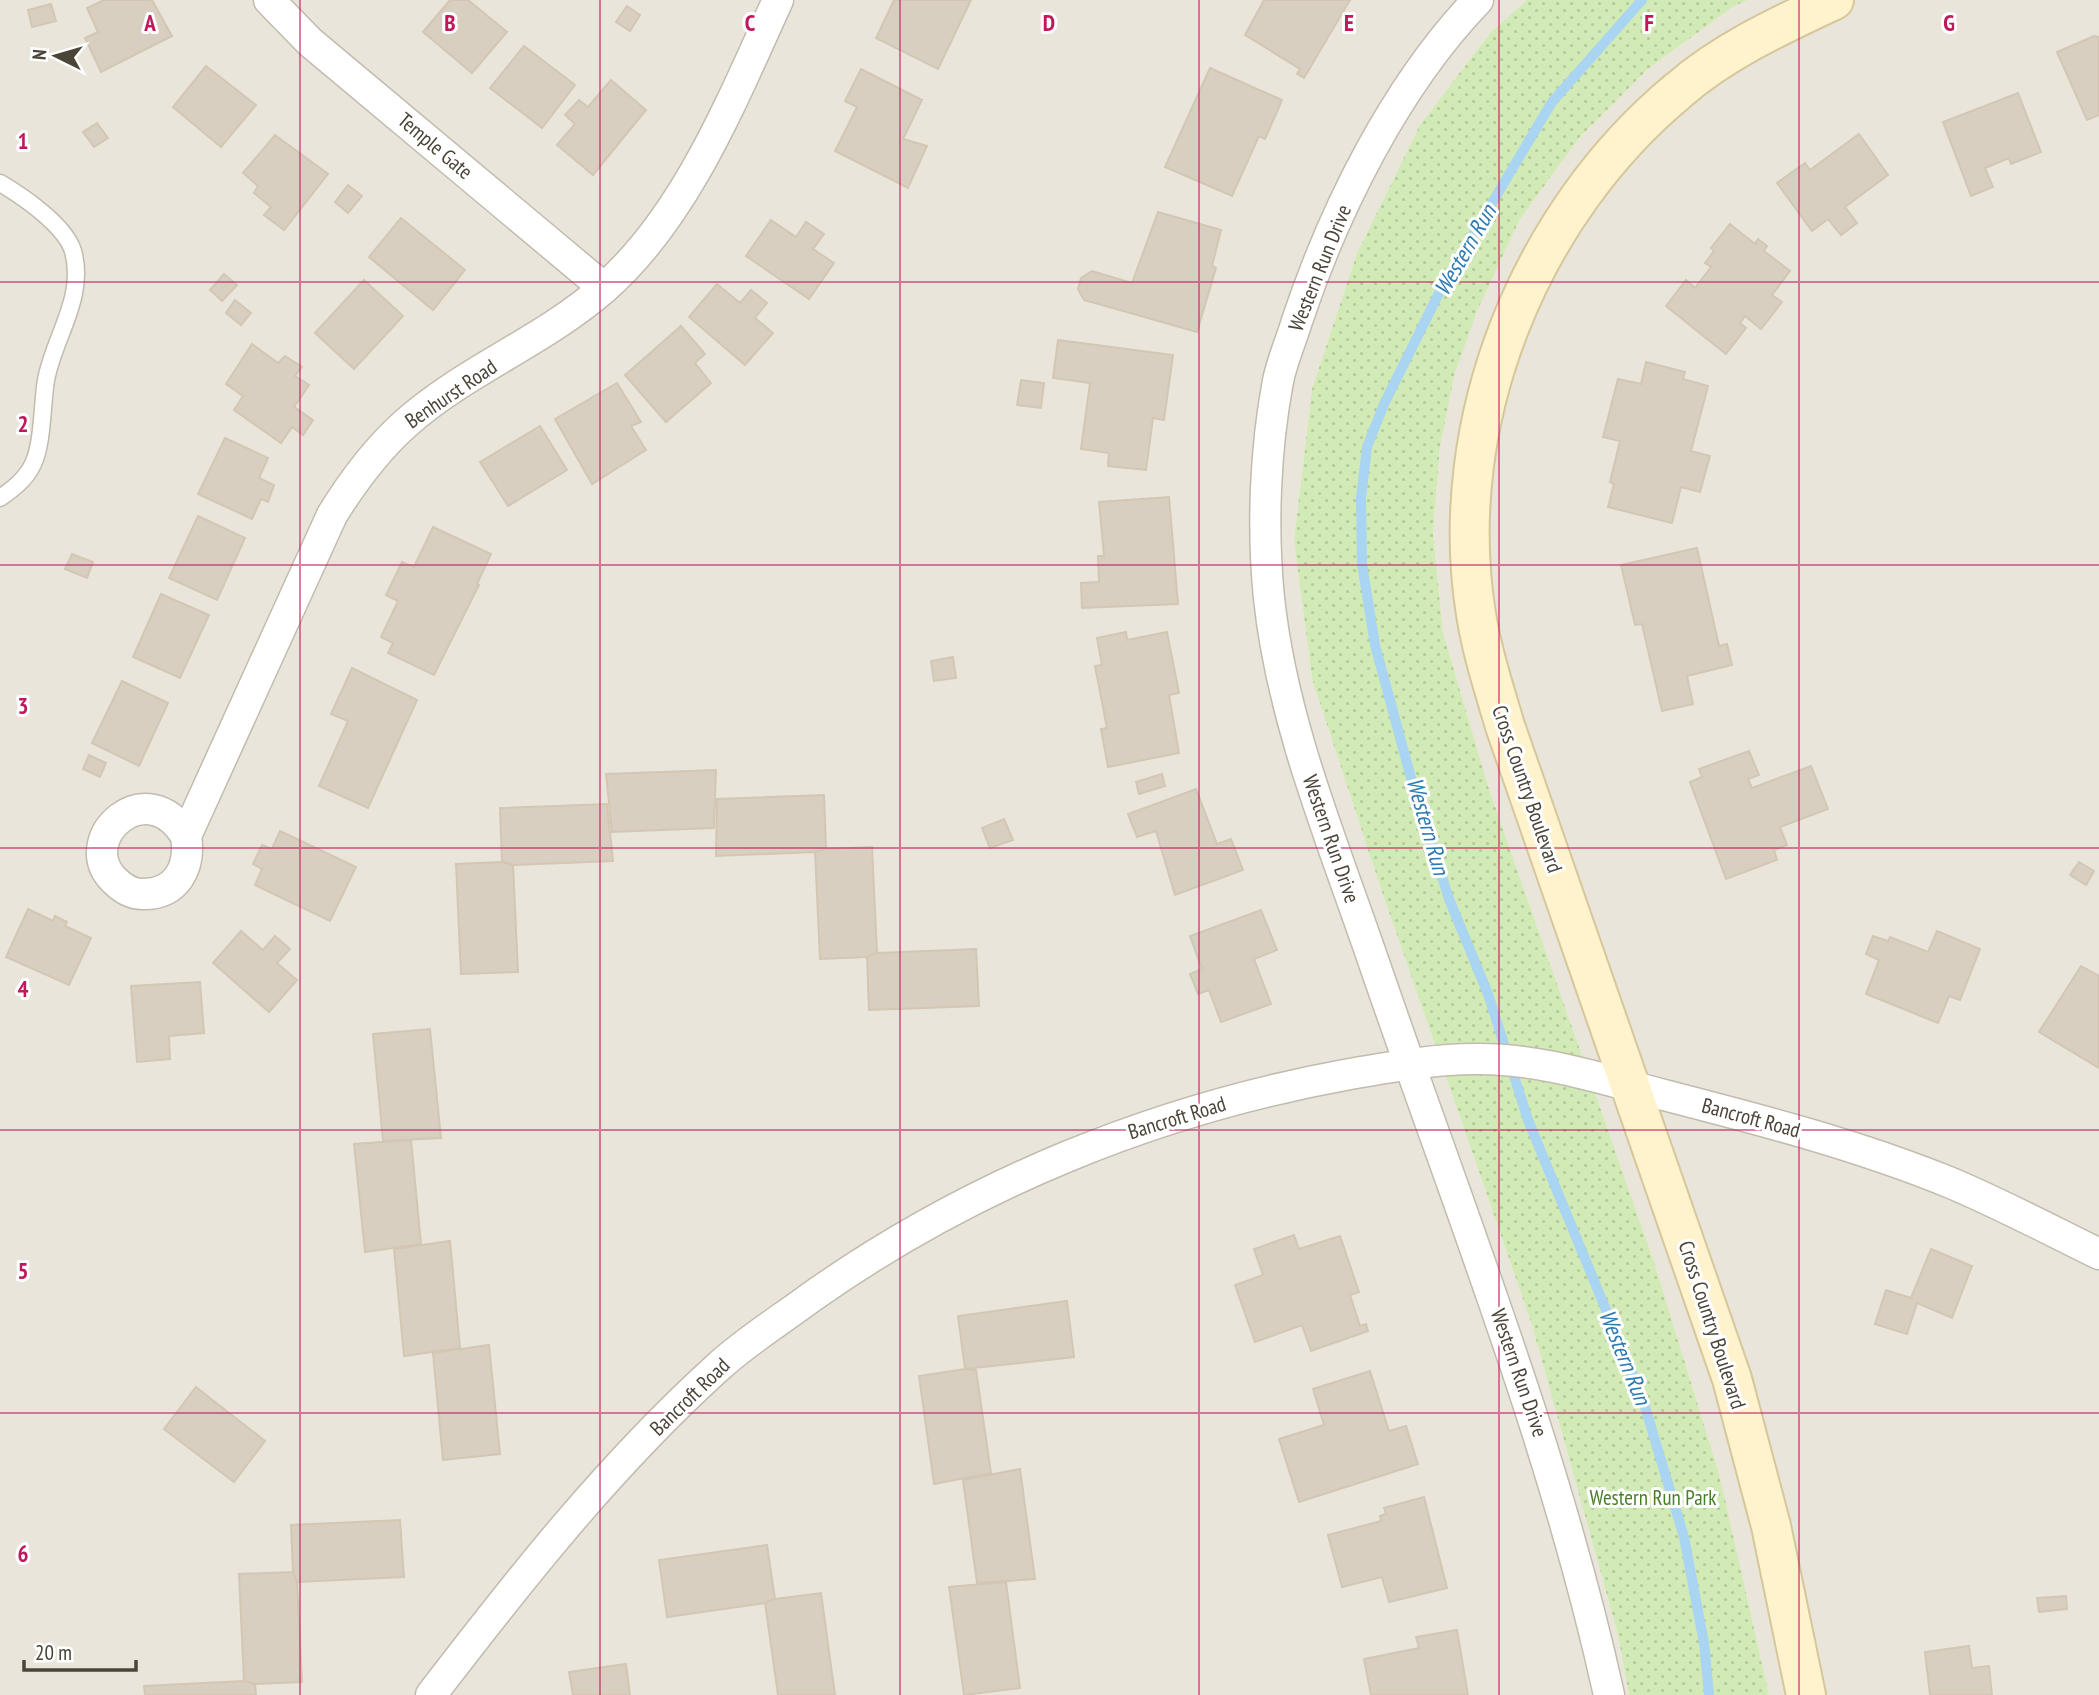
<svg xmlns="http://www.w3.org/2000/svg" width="2099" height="1695" font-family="'PT Sans Narrow',sans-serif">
<defs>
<pattern id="park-dots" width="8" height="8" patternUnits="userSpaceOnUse" patternTransform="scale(1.75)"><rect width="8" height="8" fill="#d2eab5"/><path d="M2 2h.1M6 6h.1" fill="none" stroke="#b6ca9c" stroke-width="1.8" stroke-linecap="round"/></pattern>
</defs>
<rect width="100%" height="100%" fill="#f6f3ec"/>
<!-- residential -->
<g fill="#eae5da">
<path d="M 0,0 L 1528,0 L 1490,33 L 1420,125 L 1357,253 L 1312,389 L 1294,540 L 1312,679 L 1380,886 L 1532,1325 L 1618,1635 L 1629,1695 L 0,1695 Z"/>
<path d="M 1748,0 L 2099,0 L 2099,1695 L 1769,1695 L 1720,1477 L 1654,1262 L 1489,789 L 1443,633 L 1433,532 L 1440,447 L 1455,373 L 1476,311 L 1520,219 L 1580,137 L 1648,69 L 1734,6 Z"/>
</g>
<!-- park -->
<path fill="url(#park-dots)" d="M 1527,0 L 1748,0 L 1734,6 L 1648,69 L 1580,137 L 1520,219 L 1477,311 L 1455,373 L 1440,447 L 1433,532 L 1443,633 L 1489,789 L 1654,1262 L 1720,1477 L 1769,1695 L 1629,1695 L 1618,1635 L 1532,1325 L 1380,886 L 1312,679 L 1294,540 L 1312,389 L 1357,253 L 1420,125 L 1490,33 Z"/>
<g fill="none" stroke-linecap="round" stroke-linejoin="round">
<!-- stream -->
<path stroke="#a9d4f2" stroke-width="10" d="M 1642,0 L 1552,102 L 1442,287 L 1384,404 L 1367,447 L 1361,498 L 1362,564 L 1375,645 L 1411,778 L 1449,899 L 1488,994 L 1528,1120 L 1643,1400 L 1684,1537 L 1704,1643 L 1709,1695"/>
</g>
<!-- building -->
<g fill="#d8cfc1" stroke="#d3c7b4" stroke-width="2">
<path d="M 104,0 L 152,0 L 172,36 L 101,72 L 85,38 L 98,32 L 87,8 Z"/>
<path d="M 450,0 L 468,0 L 507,32 L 472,73 L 423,32 Z"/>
<path d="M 894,0 L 971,0 L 938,69 L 876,38 Z"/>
<path d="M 1264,0 L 1350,0 L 1304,78 L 1297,74 L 1300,69 L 1245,35 Z"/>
<path d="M 51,4 L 56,21 L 32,27 L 28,10 Z"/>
<path d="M 627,6 L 640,15 L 630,31 L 616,22 Z"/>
<path d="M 2094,36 L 2099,37 L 2099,115 L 2087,120 L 2057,52 Z"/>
<path d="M 524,46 L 575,85 L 542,128 L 490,88 Z"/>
<path d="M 206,66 L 256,105 L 221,147 L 173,107 Z"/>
<path d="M 1210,68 L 1282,100 L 1265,139 L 1259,136 L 1232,196 L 1165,167 Z"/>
<path d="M 861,69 L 922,100 L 903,139 L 927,146 L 908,188 L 835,151 L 857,107 L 845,101 Z"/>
<path d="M 611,80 L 646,110 L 593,175 L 557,145 L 575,124 L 565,115 L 579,100 L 588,107 Z"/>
<path d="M 2018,93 L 2041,152 L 2011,164 L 2009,158 L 1985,168 L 1993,187 L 1971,196 L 1943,122 Z"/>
<path d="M 97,123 L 108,138 L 94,147 L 83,132 Z"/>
<path d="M 1859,134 L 1888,175 L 1845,207 L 1857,223 L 1841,235 L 1828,219 L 1812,231 L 1777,183 L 1805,163 L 1810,170 Z"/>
<path d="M 275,135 L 328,174 L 284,230 L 264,215 L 271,207 L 254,193 L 258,186 L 243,173 Z"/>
<path d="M 348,185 L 362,196 L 348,213 L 335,202 Z"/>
<path d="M 1158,212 L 1221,230 L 1212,266 L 1216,268 L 1197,332 L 1084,300 L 1078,289 L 1081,278 L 1092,271 L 1132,283 Z"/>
<path d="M 401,218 L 465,270 L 433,310 L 369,257 Z"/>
<path d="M 771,220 L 796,237 L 806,222 L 824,234 L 813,249 L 834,263 L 809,299 L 746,256 Z"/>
<path d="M 1730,224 L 1755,244 L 1758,239 L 1767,246 L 1764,251 L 1790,271 L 1772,295 L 1782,302 L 1761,329 L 1745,316 L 1740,323 L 1746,328 L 1726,354 L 1666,306 L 1686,280 L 1695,288 L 1711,267 L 1705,263 L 1714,251 L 1711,248 Z"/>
<path d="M 224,274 L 237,285 L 222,301 L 210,290 Z"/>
<path d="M 364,280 L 403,316 L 354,369 L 315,333 Z"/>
<path d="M 717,284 L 740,303 L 751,290 L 767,303 L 755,318 L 773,333 L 745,365 L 689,317 Z"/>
<path d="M 235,300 L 251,313 L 241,325 L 226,313 Z"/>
<path d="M 681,326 L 705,354 L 695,363 L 711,383 L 666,422 L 625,375 Z"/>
<path d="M 1058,340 L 1173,355 L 1164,420 L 1153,418 L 1146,470 L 1108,466 L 1109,453 L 1081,449 L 1090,383 L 1053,378 Z"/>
<path d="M 252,344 L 278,363 L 285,356 L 302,367 L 295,376 L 309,385 L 294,407 L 313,420 L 303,435 L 292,427 L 281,443 L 234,410 L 243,396 L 226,384 Z"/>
<path d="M 1646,362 L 1685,372 L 1683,379 L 1708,386 L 1691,451 L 1710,456 L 1700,492 L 1681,487 L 1672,523 L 1608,507 L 1614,484 L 1610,482 L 1620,441 L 1603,437 L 1618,379 L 1641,384 Z"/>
<path d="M 1021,380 L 1044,383 L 1041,408 L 1017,405 Z"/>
<path d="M 617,383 L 641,422 L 631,426 L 646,450 L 592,484 L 555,419 Z"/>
<path d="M 540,426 L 567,470 L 508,506 L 480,462 Z"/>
<path d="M 225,438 L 268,458 L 259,478 L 274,485 L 268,502 L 261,499 L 252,519 L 198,494 Z"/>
<path d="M 1169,497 L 1178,604 L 1082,608 L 1081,583 L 1099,582 L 1098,556 L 1104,556 L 1099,502 Z"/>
<path d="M 198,516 L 245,538 L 217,600 L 169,578 Z"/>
<path d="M 433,527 L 491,554 L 477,584 L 479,585 L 434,675 L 388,653 L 393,643 L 381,637 L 398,601 L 386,595 L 402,562 L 414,567 Z"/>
<path d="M 1697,548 L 1719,646 L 1727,644 L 1732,665 L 1687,676 L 1693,704 L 1662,711 L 1642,624 L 1635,625 L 1621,565 Z"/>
<path d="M 72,554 L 93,562 L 87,578 L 65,569 Z"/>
<path d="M 161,594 L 209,615 L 180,678 L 133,657 Z"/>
<path d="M 1126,632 L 1127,640 L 1167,632 L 1179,693 L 1169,695 L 1179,753 L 1108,767 L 1101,729 L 1107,728 L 1095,666 L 1102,665 L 1097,638 Z"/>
<path d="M 953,657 L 956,678 L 934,681 L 931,661 Z"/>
<path d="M 352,668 L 417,700 L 368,808 L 319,786 L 348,721 L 331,714 Z"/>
<path d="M 122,681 L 168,703 L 139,766 L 92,743 Z"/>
<path d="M 1749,751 L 1759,775 L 1748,779 L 1752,788 L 1811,766 L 1828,809 L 1780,827 L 1787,845 L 1774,850 L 1777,860 L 1726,879 L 1690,782 L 1702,777 L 1699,769 Z"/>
<path d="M 89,755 L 106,763 L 100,777 L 83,769 Z"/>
<path d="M 716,770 L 714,828 L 612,832 L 606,774 Z"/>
<path d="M 1162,774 L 1165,786 L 1139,794 L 1136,782 Z"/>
<path d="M 1196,789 L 1217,844 L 1231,839 L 1243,870 L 1175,895 L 1156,831 L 1137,837 L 1128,814 Z"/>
<path d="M 824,795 L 826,849 L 815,852 L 716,856 L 717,799 Z"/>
<path d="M 607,804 L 613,861 L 513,865 L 502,862 L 500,808 Z"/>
<path d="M 1004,819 L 1013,840 L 990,848 L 982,828 Z"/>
<path d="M 280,831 L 356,867 L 330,921 L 255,885 L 262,869 L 253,864 L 262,845 L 272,849 Z"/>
<path d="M 872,847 L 877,953 L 867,957 L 820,959 L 815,852 L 826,849 Z"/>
<path d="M 502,862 L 513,865 L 518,972 L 461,974 L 456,864 Z"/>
<path d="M 2079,862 L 2094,871 L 2086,885 L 2070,875 Z"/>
<path d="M 28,909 L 53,921 L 55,916 L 67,922 L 65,926 L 91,938 L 69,985 L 6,957 Z"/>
<path d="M 1261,910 L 1277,950 L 1254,959 L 1271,1004 L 1221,1022 L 1209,990 L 1198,994 L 1190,974 L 1202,969 L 1190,936 Z"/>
<path d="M 241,931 L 263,950 L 275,936 L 290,949 L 277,963 L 297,980 L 269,1012 L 213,963 Z"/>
<path d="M 1937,931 L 1980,949 L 1960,1000 L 1949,996 L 1938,1023 L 1866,994 L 1879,960 L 1866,954 L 1873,936 L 1888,941 L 1890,937 L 1928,952 Z"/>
<path d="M 976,949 L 979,1006 L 869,1010 L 867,957 L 877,953 Z"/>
<path d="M 2081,966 L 2099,976 L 2099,1068 L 2039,1032 Z"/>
<path d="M 200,982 L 204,1033 L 169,1036 L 170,1059 L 137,1062 L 131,986 Z"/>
<path d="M 430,1029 L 441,1138 L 383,1141 L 373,1034 Z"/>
<path d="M 411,1140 L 421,1244 L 365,1252 L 354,1144 Z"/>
<path d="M 1294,1235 L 1299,1249 L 1340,1236 L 1359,1292 L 1350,1295 L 1360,1326 L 1366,1324 L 1368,1331 L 1311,1351 L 1302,1325 L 1255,1342 L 1235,1285 L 1263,1275 L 1254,1249 Z"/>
<path d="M 450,1241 L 460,1348 L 404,1356 L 394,1249 Z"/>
<path d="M 1931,1249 L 1972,1266 L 1952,1318 L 1917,1303 L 1907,1334 L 1875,1324 L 1886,1290 L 1911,1298 Z"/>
<path d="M 1067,1301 L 1074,1357 L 965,1369 L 958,1316 Z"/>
<path d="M 489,1345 L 500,1454 L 443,1460 L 433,1353 Z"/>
<path d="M 965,1369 L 976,1370 L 991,1473 L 934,1484 L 919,1376 Z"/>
<path d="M 1370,1371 L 1389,1431 L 1406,1426 L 1418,1464 L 1299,1502 L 1279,1439 L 1324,1425 L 1313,1389 Z"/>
<path d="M 196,1387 L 265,1441 L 234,1482 L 164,1429 Z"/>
<path d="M 1020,1469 L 1035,1579 L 977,1583 L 963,1480 Z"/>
<path d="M 1424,1497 L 1447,1588 L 1389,1602 L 1382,1577 L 1342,1587 L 1328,1535 L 1381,1521 L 1380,1516 L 1386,1514 L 1384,1508 Z"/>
<path d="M 400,1520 L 404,1577 L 297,1582 L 293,1572 L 291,1525 Z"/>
<path d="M 767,1545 L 775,1599 L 765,1603 L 667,1617 L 659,1560 Z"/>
<path d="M 293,1572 L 297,1582 L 302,1682 L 255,1684 L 244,1681 L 239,1574 Z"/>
<path d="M 1006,1582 L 1020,1688 L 964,1695 L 949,1587 Z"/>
<path d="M 821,1593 L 835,1695 L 778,1695 L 765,1603 L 775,1599 Z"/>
<path d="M 2066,1596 L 2067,1609 L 2039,1612 L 2037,1598 Z"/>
<path d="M 1457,1630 L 1468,1695 L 1371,1695 L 1364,1659 L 1419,1648 L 1416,1637 Z"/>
<path d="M 1969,1646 L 1972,1668 L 1989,1666 L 1992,1695 L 1930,1695 L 1925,1652 Z"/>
<path d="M 626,1664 L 630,1695 L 573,1695 L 569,1672 Z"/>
<path d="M 244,1681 L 255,1684 L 256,1695 L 145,1695 L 144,1686 Z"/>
</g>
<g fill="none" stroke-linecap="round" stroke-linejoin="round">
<!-- service casing -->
<g stroke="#c2bbae" stroke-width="19">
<path id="service" d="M 0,183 C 22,196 65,225 73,251 C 86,297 54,337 46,380 C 42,404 43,443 33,464 C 26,479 13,489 0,498"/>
</g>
<!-- minor casing -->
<g stroke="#c2bbae" stroke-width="33">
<g id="minor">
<path d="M 269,0 L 310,42 L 604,288"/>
<path d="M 1478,0 C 1396,85 1334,210 1297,321 C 1291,341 1282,361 1278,381 C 1265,450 1262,528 1269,598 C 1282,721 1331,838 1371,954 C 1455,1200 1553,1440 1609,1695"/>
<path d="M 186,836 C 147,771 73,839 114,880 C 122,888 131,894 142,894 C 177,895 191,867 186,836 L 332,515 C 353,481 375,451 405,424 C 464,371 542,342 603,289 C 686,217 733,98 778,0"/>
<path d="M 431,1695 C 520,1579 609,1466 717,1368 C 745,1342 779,1321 810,1298 C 971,1184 1156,1109 1350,1074 C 1391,1067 1433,1059 1475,1059 C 1540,1058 1602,1079 1664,1095 C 1761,1120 1858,1145 1951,1183 C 2001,1204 2050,1230 2099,1254"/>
</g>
</g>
<!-- secondary casing -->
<g stroke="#d6c79b" stroke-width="42">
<path id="secondary" d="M 1806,1695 L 1771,1526 L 1732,1379 L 1505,726 C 1494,689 1482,652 1476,614 C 1445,421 1530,213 1679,90 C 1724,51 1781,25 1834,0"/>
</g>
<!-- service -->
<use href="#service" stroke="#fff" stroke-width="16"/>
<!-- minor -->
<use href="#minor" stroke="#fff" stroke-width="30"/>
<!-- secondary -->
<use href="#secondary" stroke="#fff3cd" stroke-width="38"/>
</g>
<!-- grid -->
<path fill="none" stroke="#c2185b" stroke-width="2" stroke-opacity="0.55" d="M 300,0 L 300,1695M 600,0 L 600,1695M 900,0 L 900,1695M 1199,0 L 1199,1695M 1499,0 L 1499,1695M 1799,0 L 1799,1695M 0,282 L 2099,282M 0,565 L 2099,565M 0,848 L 2099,848M 0,1130 L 2099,1130M 0,1413 L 2099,1413"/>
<g text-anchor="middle" stroke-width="6" stroke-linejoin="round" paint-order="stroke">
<!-- street labels -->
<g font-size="21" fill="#4b4439" stroke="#fff">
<text transform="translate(435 146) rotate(40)" y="7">Temple Gate</text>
<text transform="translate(1320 268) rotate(-68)" y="7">Western Run Drive</text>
<text transform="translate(451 394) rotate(-34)" y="7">Benhurst Road</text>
<text transform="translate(1527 789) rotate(71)" y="7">Cross Country Boulevard</text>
<text transform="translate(1331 839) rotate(71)" y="7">Western Run Drive</text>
<text transform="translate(1177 1118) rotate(-17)" y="7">Bancroft Road</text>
<text transform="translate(1751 1118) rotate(15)" y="7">Bancroft Road</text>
<text transform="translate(1712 1325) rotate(72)" y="7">Cross Country Boulevard</text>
<text transform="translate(1519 1373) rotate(71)" y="7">Western Run Drive</text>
<text transform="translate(690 1397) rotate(-44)" y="7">Bancroft Road</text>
</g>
<!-- park labels -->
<g font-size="21" fill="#4a7f2a" stroke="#fff">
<text x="1653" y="1505">Western Run Park</text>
</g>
<!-- water labels -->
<g font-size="23" font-style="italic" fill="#2e7ab2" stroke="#fff">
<text transform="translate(1465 250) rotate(-60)" y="8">Western Run</text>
<text transform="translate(1428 826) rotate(74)" y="8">Western Run</text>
<text transform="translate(1625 1357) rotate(68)" y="8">Western Run</text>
</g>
</g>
<g font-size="23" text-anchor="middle" font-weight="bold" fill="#c2185b" stroke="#fff" stroke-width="6" stroke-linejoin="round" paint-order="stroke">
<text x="150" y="31">A</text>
<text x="450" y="31">B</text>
<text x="750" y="31">C</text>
<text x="1049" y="31">D</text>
<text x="1349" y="31">E</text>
<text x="1649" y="31">F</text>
<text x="1949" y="31">G</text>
<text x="23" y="149">1</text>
<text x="23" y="432">2</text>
<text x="23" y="714">3</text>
<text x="23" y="997">4</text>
<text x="23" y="1279">5</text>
<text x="23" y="1562">6</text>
</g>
<!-- north arrow -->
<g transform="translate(56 56) rotate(275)" stroke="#ffffff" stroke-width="5" paint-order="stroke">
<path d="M0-5L12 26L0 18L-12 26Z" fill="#4b4439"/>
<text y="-10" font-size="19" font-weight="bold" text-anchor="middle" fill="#4b4439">N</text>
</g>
<!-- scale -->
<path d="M24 1660v10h112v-10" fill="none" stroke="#4b4439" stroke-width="3.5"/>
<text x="35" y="1660" font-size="21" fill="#4b4439" stroke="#ffffff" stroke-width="5" paint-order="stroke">20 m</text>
</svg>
